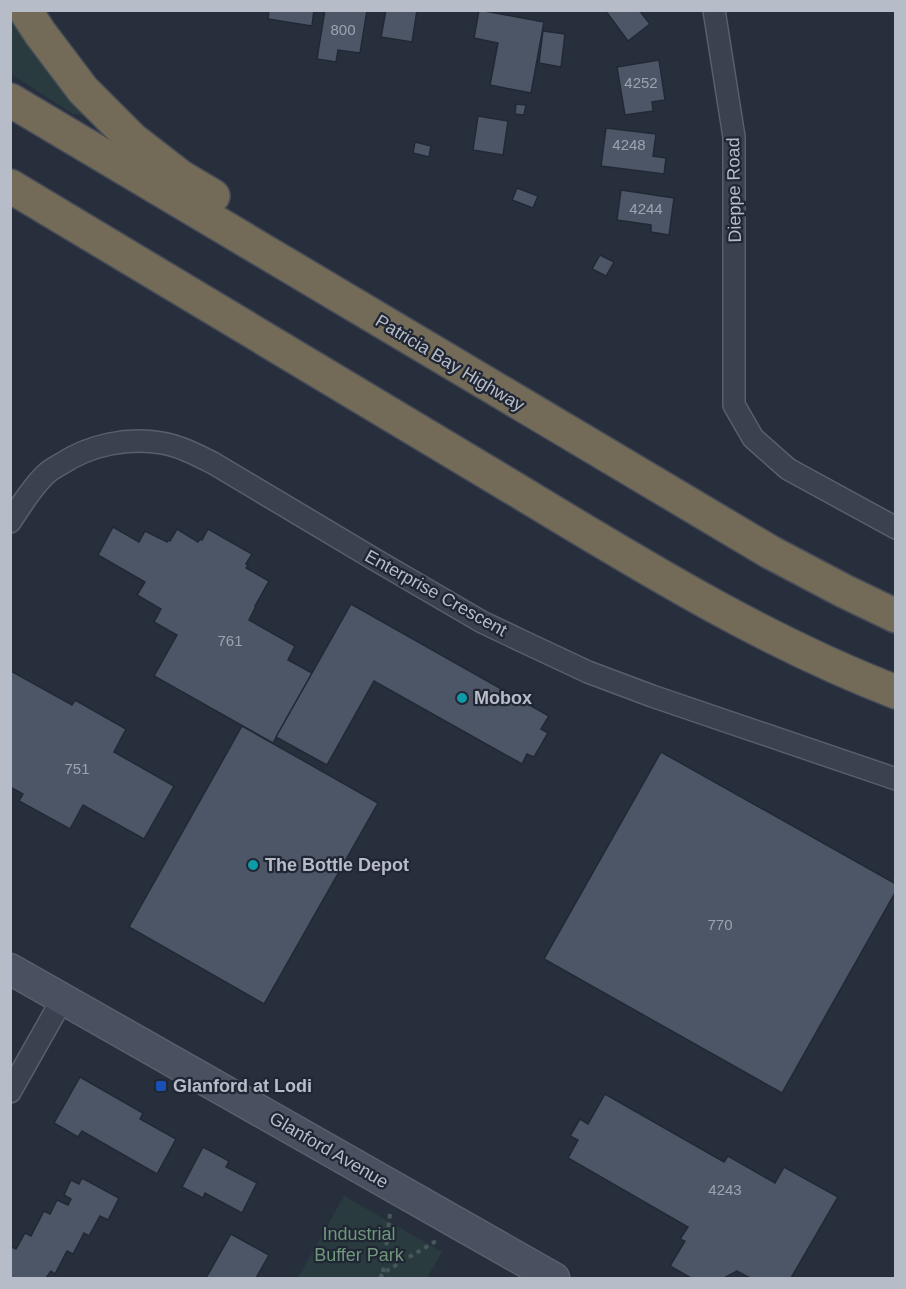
<svg xmlns="http://www.w3.org/2000/svg" width="906" height="1289" font-family="Arial,sans-serif">
<rect width="100%" height="100%" fill="#272f3d"/>
<!-- green -->
<g fill="#293b3e">
<path d="M 10,11 L 85,115 L 73,114 L 11,74 Z"/>
<path d="M 344,1196 L 442,1252 L 427,1278 L 298,1278 Z"/>
</g>
<!-- building -->
<g fill="#4d5666" stroke="#222835" stroke-width="1.5">
<path d="M 269,10 L 314,10 L 312,26 L 268,19 Z"/>
<path d="M 325,10 L 367,10 L 360,53 L 338,50 L 336,62 L 317,59 Z"/>
<path d="M 386,10 L 417,10 L 412,42 L 381,37 Z"/>
<path d="M 479,10 L 544,22 L 531,93 L 490,85 L 498,43 L 474,38 Z"/>
<path d="M 605,10 L 639,10 L 650,24 L 628,41 Z"/>
<path d="M 543,31 L 565,34 L 561,67 L 539,63 Z"/>
<path d="M 659,60 L 665,100 L 652,102 L 653,111 L 625,115 L 617,67 Z"/>
<path d="M 516,104 L 526,105 L 524,115 L 515,114 Z"/>
<path d="M 478,116 L 508,121 L 503,155 L 473,150 Z"/>
<path d="M 606,128 L 656,134 L 653,156 L 666,158 L 664,174 L 601,166 Z"/>
<path d="M 415,142 L 431,146 L 429,157 L 413,153 Z"/>
<path d="M 517,188 L 538,196 L 533,208 L 512,200 Z"/>
<path d="M 621,190 L 674,198 L 669,235 L 651,232 L 651,225 L 617,220 Z"/>
<path d="M 600,255 L 614,262 L 606,276 L 592,269 Z"/>
<path d="M 113,527 L 139,542 L 145,531 L 167,542 L 168,540 L 170,541 L 177,529 L 198,542 L 200,539 L 202,540 L 208,529 L 252,554 L 246,564 L 248,565 L 246,568 L 269,581 L 255,606 L 256,606 L 249,620 L 295,646 L 288,660 L 312,673 L 273,743 L 154,676 L 177,635 L 154,622 L 161,609 L 137,595 L 145,582 L 98,555 Z"/>
<path d="M 351,604 L 549,716 L 541,729 L 548,733 L 534,757 L 527,754 L 522,764 L 374,681 L 327,765 L 276,737 Z"/>
<path d="M 11,671 L 72,705 L 75,700 L 126,729 L 114,752 L 174,786 L 144,839 L 83,805 L 70,829 L 19,801 L 23,794 L 10,787 Z"/>
<path d="M 242,726 L 378,803 L 264,1004 L 129,927 Z"/>
<path d="M 661,752 L 896,884 L 896,891 L 782,1093 L 544,959 Z"/>
<path d="M 80,1077 L 143,1113 L 140,1119 L 176,1139 L 157,1174 L 82,1131 L 78,1137 L 54,1123 Z"/>
<path d="M 605,1094 L 724,1162 L 728,1156 L 775,1183 L 784,1167 L 838,1197 L 791,1278 L 750,1278 L 737,1271 L 724,1278 L 691,1278 L 670,1266 L 685,1241 L 680,1239 L 688,1227 L 568,1158 L 578,1140 L 570,1136 L 580,1119 L 588,1124 Z"/>
<path d="M 203,1147 L 229,1161 L 226,1167 L 257,1183 L 242,1213 L 205,1193 L 203,1198 L 182,1187 Z"/>
<path d="M 82,1178 L 119,1198 L 108,1220 L 100,1216 L 89,1236 L 84,1233 L 73,1254 L 67,1251 L 55,1274 L 51,1271 L 46,1278 L 10,1278 L 10,1246 L 16,1249 L 25,1233 L 31,1236 L 44,1211 L 50,1214 L 57,1200 L 68,1205 L 71,1199 L 64,1195 L 71,1180 L 79,1184 Z"/>
<path d="M 231,1234 L 269,1255 L 256,1278 L 206,1278 Z"/>
</g>
<g fill="none" stroke-linecap="round" stroke-linejoin="round">
<!-- minor casing -->
<g stroke="#595f6b" stroke-width="24">
<g id="minor">
<path d="M 714,10 L 734,137 L 734,405 L 753,438 L 788,469 L 896,528"/>
<path d="M 10,522 C 21,506 31,488 46,474 C 50,470 56,467 61,464 C 90,445 127,437 162,443 C 180,446 197,455 213,463 L 374,559 L 482,622 L 524,642 L 588,672 L 652,696 L 896,779"/>
<path d="M 10,1092 L 63,998"/>
</g>
</g>
<!-- secondary casing -->
<g stroke="#595f6b" stroke-width="33">
<path id="secondary" d="M 10,969 L 554,1278"/>
</g>
<!-- motorway casing -->
<g stroke="#464c58" stroke-width="36">
<g id="motorway">
<path d="M 25,10 L 40,33 L 83,90 L 132,139 L 181,177 L 213,196"/>
<path d="M 10,100 L 770,552 L 844,591 L 896,616"/>
<path d="M 10,186 C 170,282 330,378 490,474 C 620,552 753,637 896,692"/>
</g>
</g>
<!-- path -->
<g stroke="#47575b" stroke-width="4" stroke-dasharray="4.5 4.5" stroke-linecap="butt">
<path d="M 383,1272 L 390,1214"/>
<path d="M 380,1278 L 383,1273 L 436,1241"/>
</g>
<!-- minor -->
<use href="#minor" stroke="#3b414e" stroke-width="21"/>
<!-- secondary -->
<use href="#secondary" stroke="#495060" stroke-width="30"/>
<!-- motorway -->
<use href="#motorway" stroke="#736a58" stroke-width="33"/>
</g>
<!-- markers -->
<g fill="#0f9aa8" stroke="#202633" stroke-width="2">
<circle cx="462" cy="698" r="6"/>
<circle cx="253" cy="865" r="6"/>
</g>
<rect fill="#1a4fb4" stroke="#202633" stroke-width="2" x="155" y="1080" width="12" height="12" rx="3"/>
<g text-anchor="middle" stroke-width="4.5" stroke-linejoin="round" paint-order="stroke">
<!-- number labels -->
<g font-size="15" fill="#9ca3b0">
<text x="343" y="35">800</text>
<text x="641" y="88">4252</text>
<text x="629" y="150">4248</text>
<text x="646" y="214">4244</text>
<text x="230" y="646">761</text>
<text x="77" y="774">751</text>
<text x="720" y="930">770</text>
<text x="725" y="1195">4243</text>
</g>
<!-- street labels -->
<g font-size="18" fill="#b7bdc8" stroke="#202633">
<text transform="translate(734 190) rotate(-91)" y="6">Dieppe Road</text>
<text transform="translate(450 363) rotate(31)" y="6">Patricia Bay Highway</text>
<text transform="translate(436 593) rotate(29)" y="6">Enterprise Crescent</text>
<text transform="translate(329 1150) rotate(30)" y="6">Glanford Avenue</text>
</g>
<!-- poi labels -->
<g font-size="18" font-weight="bold" fill="#b7bdc8" stroke="#202633" text-anchor="start">
<text x="474" y="704">Mobox</text>
<text x="265" y="871">The Bottle Depot</text>
<text x="173" y="1092">Glanford at Lodi</text>
</g>
<!-- park labels -->
<g font-size="18" fill="#70977c" stroke="#202633">
<text x="359" y="1240">Industrial<tspan x="359" dy="21">Buffer Park</tspan></text>
</g>
</g>
<!-- border -->
<rect width="906" height="1289" fill="none" stroke="#b7bdc8" stroke-width="24"/>
</svg>
